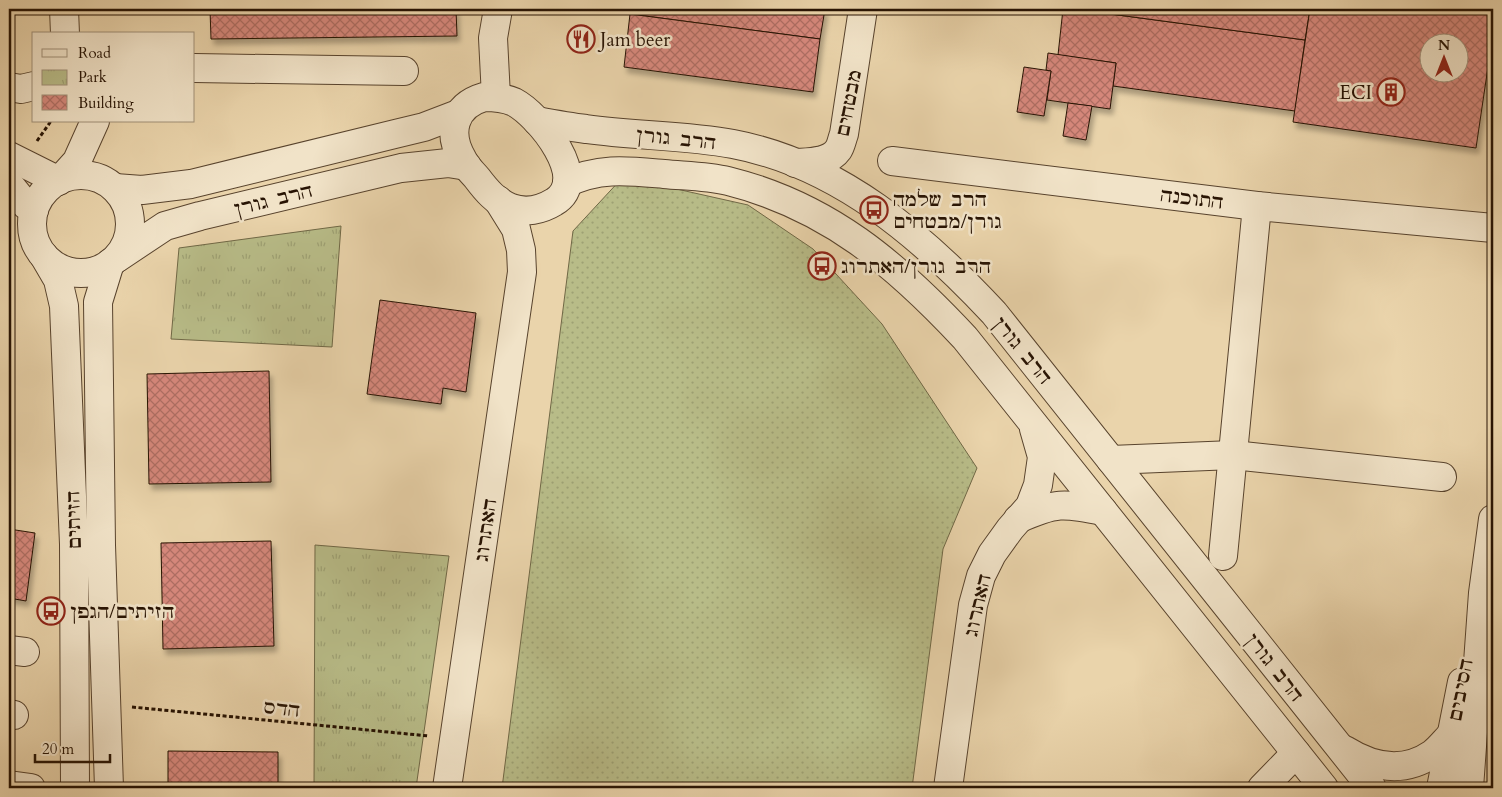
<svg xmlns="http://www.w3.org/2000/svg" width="1502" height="797" font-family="Cardo,'Frank Ruhl Libre',serif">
<defs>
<pattern id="grass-dots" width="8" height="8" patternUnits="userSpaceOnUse" patternTransform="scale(1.25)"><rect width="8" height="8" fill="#b8bc88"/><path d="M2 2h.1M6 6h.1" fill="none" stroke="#9ea174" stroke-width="1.8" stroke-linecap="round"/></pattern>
<pattern id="park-tufts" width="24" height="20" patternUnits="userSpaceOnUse" patternTransform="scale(1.25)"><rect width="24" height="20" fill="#b8bc88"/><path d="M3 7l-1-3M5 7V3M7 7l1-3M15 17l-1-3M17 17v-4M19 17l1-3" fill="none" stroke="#9ea174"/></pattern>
<pattern id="building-cross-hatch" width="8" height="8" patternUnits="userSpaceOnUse" patternTransform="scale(1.25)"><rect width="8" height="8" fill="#d6887c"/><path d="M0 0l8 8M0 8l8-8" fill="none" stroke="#ae6e63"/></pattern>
<filter id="shadow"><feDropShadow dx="3" dy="5.5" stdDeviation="2.5" flood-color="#0004"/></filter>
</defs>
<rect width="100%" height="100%" fill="#ead4ab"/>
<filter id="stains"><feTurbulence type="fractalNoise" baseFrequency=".004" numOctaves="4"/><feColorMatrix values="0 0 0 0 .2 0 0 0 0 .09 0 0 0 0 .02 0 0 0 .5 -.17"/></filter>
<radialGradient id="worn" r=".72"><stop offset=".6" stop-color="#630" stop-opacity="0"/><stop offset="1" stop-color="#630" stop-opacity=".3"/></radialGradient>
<!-- grass -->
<path fill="url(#grass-dots)" stroke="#706846" d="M 623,177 L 748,205 L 813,249 L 882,324 L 977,468 L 943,549 L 912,788 L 502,788 L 573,231 Z"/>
<!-- park -->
<g fill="url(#park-tufts)" stroke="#706846">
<path d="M 341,226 L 332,347 L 171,339 L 179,248 Z"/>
<path d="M 315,545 L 449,556 L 416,788 L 314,788 Z"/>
</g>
<!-- building -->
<g fill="url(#building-cross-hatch)" stroke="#271303" fill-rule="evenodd" filter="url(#shadow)">
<path d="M 210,9 L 456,9 L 457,36 L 211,39 Z"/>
<path d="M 631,9 L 825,9 L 820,39 L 630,14 Z"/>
<path d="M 1063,9 L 1073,9 L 1305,40 L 1295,111 L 1113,86 L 1116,63 L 1058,55 Z"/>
<path d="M 1073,9 L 1310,9 L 1305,40 Z"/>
<path d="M 1310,9 L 1493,9 L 1493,33 L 1476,148 L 1293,122 ZM 1430,42 L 1460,42 L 1460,72 L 1430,72 Z"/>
<path d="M 630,14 L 820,39 L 813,92 L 624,67 Z"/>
<path d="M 1048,53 L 1116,63 L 1110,109 L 1047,100 L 1051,71 L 1046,70 Z"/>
<path d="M 1024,67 L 1051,71 L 1044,116 L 1017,112 Z"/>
<path d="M 1068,103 L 1092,106 L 1086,140 L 1063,136 Z"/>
<path d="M 380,300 L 476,313 L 466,392 L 443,388 L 441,404 L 367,394 Z"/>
<path d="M 269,371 L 271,482 L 149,484 L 147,374 Z"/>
<path d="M 9,529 L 35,533 L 26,601 L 9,598 Z"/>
<path d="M 271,541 L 274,646 L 163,649 L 161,543 Z"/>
<path d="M 168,751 L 278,752 L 278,788 L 168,788 Z"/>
</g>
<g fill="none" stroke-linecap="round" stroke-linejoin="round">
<!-- minor casing -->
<g stroke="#58432d" stroke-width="30">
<g id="minor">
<path d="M 64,9 L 65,34"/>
<path d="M 194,68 L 404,71"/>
<path d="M 9,87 L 21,89 L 34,86"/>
<path d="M 484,97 C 494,97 505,98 514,102 C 539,115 592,180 554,202 C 541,210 525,213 511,208 C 496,202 486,190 477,178 C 472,172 466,167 463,160 C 447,134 453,106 484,97 Z"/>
<path d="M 496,97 L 493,38 L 498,9"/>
<path d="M 537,121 C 553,124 569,127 586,129 C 635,136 685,135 733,144 C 839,164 923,237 994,313 L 1372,788"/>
<path d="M 9,156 L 59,181 L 77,161 L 95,121"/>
<path d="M 892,161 L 1257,206 L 1493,228"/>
<path d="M 795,163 C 809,162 829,163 838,150 C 841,146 842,139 844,134 L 863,9"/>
<circle cx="81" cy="224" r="49"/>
<path d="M 567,183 C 599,167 629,171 664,174 C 685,176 707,176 728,181 C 828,206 896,264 965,338 L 1324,788"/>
<path d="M 9,184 L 26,205 L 34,210"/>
<path d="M 115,188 L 142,190 L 191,184 L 395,134 L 424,127 L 458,114"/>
<path d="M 44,256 L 58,280 L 64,306 L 74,544 L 75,788"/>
<path d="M 117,258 L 165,226 L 200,216 L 401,168 L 448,163 L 467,166"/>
<path d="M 1111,460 L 1233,455 L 1442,477"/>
<path d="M 1018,519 C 1056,502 1063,503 1103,511"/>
<path d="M 1223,556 L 1257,206"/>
<path d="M 9,650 L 25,652"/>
<path d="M 9,714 L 14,715"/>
<path d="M 1345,750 C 1372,767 1403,774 1432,754 C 1439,749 1445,741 1451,735"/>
<path d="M 9,785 L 31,788"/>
<path d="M 109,788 L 101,545 L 98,302 L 110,263"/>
<path d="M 447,788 L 522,272 L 521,250 L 516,229 L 498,200"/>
<path d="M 948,788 L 973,605 L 981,576 L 992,554 L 1010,529 L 1030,506 L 1038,485 L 1042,457 L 1034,429"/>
<path d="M 1262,788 L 1296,753"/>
<path d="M 1441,788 L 1462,682"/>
<path d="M 1469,788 L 1483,593 L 1493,519"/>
</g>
</g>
<!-- path -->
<g stroke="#271303" stroke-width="3" stroke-dasharray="4 2.5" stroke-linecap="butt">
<path d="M 37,141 L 51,121"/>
<path d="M 132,707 L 429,736"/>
</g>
<!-- minor -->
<use href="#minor" stroke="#f1e3c8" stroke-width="28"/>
</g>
<!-- icons -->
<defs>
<g id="restaurant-ring" transform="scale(1.4375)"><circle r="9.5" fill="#f1e3c8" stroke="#8f2418" stroke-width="1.5"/><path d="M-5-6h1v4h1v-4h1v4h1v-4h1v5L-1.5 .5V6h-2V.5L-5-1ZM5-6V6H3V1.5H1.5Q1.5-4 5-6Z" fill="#8f2418"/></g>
<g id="building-ring" transform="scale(1.4375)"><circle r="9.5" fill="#f1e3c8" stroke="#8f2418" stroke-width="1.5"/><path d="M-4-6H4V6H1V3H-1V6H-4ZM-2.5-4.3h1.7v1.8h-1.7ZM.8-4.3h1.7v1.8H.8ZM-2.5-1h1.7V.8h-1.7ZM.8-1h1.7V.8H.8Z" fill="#8f2418"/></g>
<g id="bus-ring" transform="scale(1.4375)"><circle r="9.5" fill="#f1e3c8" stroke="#8f2418" stroke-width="1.5"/><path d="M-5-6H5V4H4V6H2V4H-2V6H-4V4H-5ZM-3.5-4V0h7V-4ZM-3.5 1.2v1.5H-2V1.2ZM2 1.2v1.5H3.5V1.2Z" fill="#8f2418"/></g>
</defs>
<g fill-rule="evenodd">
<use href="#restaurant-ring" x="581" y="39"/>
<use href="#building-ring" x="1391" y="92"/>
<use href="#bus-ring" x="874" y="210"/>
<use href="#bus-ring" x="822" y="266"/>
<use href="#bus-ring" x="51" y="611"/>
</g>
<g text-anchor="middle" stroke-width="5" stroke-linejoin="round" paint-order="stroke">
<!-- poi labels -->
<g font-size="19" fill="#271303" stroke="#f1e3c8" text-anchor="start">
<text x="600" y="46">Jam beer</text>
<text x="1372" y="99" text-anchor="end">ECI</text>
<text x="893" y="206">הרב שלמה<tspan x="893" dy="22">גורן/מבטחים</tspan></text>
<text x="841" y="273">הרב גורן/האתרוג</text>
<text x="70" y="618">הזיתים/הגפן</text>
</g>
<!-- street labels -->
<g font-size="19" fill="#271303" stroke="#f1e3c8">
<text transform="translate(848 103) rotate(-79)" y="7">מבטחים</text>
<text transform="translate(676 138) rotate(6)" y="7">הרב גורן</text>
<text transform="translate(1192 198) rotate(7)" y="7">התוכנה</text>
<text transform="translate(273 199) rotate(-14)" y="7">הרב גורן</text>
<text transform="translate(1023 350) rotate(51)" y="7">הרב גורן</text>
<text transform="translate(73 520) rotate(-92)" y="7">הזיתים</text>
<text transform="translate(485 530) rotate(-82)" y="7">האתרוג</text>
<text transform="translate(977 605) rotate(-77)" y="7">האתרוג</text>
<text transform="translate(1275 667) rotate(52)" y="7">הרב גורן</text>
<text transform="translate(1460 690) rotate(-79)" y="7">הסיבים</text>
<text transform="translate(282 708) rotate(6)" y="7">הדס</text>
</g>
</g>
<!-- margin -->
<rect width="1502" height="797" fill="none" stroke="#ead4ab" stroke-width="30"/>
<rect x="10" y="10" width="1482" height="777" fill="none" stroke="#271303" stroke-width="2.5"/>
<rect x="15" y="15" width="1472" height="767" fill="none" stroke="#271303"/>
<!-- legend -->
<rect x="32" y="32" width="162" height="90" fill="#f1e3c8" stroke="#a09079"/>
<rect x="42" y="49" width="25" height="8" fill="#f1e3c8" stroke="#a09079"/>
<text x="78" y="58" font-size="15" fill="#271303">Road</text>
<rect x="42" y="70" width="25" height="15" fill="url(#park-tufts)" stroke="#a09079"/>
<text x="78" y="82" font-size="15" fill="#271303">Park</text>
<rect x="42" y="95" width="25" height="15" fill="url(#building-cross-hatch)" stroke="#a09079"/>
<text x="78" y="108" font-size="15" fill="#271303">Building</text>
<!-- north arrow -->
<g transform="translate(1444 58)"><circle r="24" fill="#f1e3c8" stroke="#a09079"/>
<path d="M0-4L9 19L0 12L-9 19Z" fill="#8f2418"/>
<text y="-8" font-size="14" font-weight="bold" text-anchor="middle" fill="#271303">N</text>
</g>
<!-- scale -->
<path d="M35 754v8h75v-8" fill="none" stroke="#271303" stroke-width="2.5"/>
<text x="42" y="754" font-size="15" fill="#271303" stroke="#f1e3c8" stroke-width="4" paint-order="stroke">20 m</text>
<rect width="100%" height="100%" filter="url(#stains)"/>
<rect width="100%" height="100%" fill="url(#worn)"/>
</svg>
